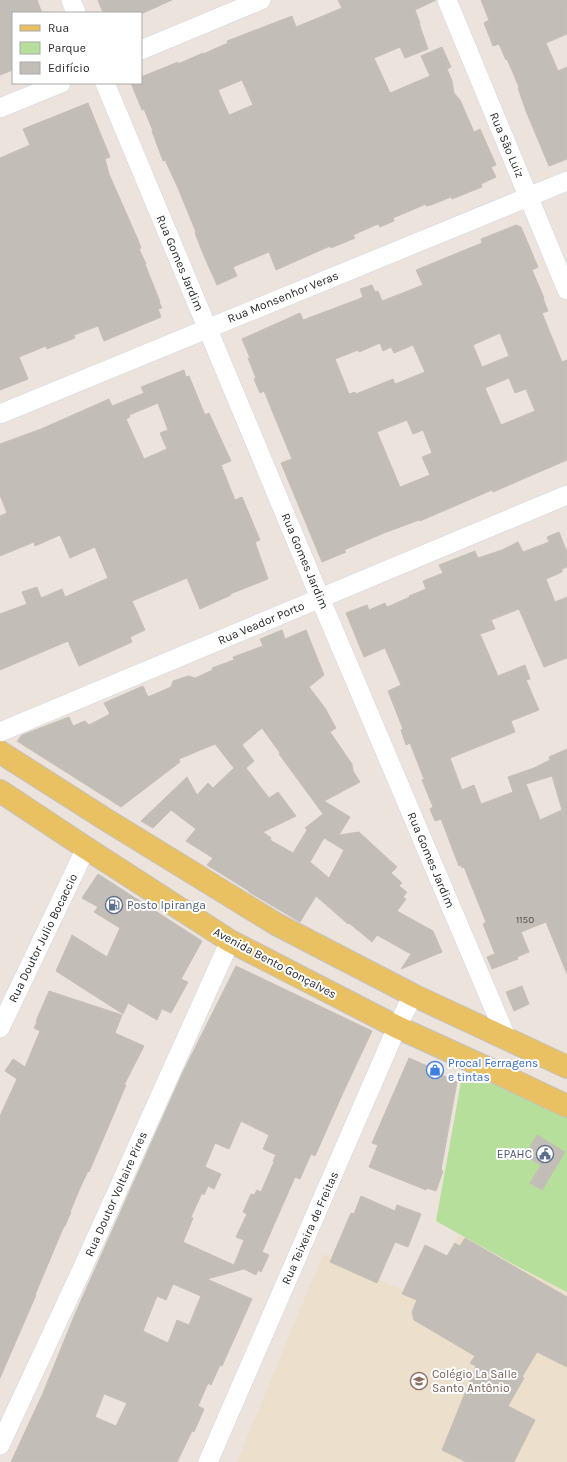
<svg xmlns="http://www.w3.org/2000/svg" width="567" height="1462" font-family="Karla,sans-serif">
<rect width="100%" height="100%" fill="#ebe3dc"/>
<!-- education -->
<path fill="#ecdfcc" d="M 460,1234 L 513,1264 L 567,1292 L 567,1462 L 237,1462 L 323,1254 L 422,1299 Z"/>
<!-- green -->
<path fill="#b6df9b" d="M 461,1082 L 500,1084 L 567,1116 L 567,1292 L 513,1264 L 436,1221 Z"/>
<!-- building -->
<g fill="#c3bdb8" stroke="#c6bfb5" fill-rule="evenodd">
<path d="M 0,0 L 37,0 L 42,13 L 13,13 L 13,70 L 0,75 Z"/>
<path d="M 98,0 L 172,0 L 143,13 L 103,13 Z"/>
<path d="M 338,0 L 436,0 L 415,10 L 420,23 L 419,23 L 428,49 L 405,58 L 400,47 L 374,58 L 390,93 L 430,76 L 421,56 L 442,47 L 451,67 L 447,69 L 452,81 L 454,93 L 460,100 L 474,132 L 480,129 L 496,165 L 491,167 L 496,177 L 481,184 L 482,187 L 452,199 L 451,197 L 431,205 L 426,206 L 426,204 L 393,218 L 394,221 L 380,227 L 378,224 L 353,235 L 355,238 L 331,248 L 330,246 L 276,270 L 269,252 L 233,267 L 237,276 L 217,285 L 204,256 L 195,233 L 196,232 L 178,188 L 165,160 L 163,161 L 152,131 L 153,131 L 144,109 L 142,110 L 131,83 L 141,83 L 141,77 L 178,62 L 178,64 L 203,53 L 203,54 L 228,43 L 227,41 L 292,16 L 296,27 L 342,8 ZM 242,80 L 253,105 L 229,115 L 218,90 Z"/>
<path d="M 481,0 L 567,0 L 567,34 L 546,43 L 558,71 L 567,67 L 567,159 L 549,166 L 526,111 L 518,88 L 519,87 L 507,59 L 506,60 L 499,44 L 493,46 L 484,23 L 489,20 Z"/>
<path d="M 88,103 L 110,157 L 105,159 L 109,174 L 138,240 L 141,248 L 139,249 L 146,264 L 145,264 L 160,302 L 159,302 L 162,308 L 158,309 L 161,317 L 104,341 L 98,326 L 74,335 L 75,338 L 47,349 L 46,346 L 19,357 L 28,379 L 0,390 L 0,158 L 30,145 L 23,129 Z"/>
<path d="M 516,225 L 521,227 L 538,267 L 532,270 L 544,298 L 543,298 L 548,311 L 542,313 L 562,362 L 567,360 L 567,460 L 493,492 L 492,490 L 420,521 L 419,520 L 384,533 L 344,550 L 346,552 L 322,562 L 281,463 L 292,459 L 264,391 L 260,393 L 254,379 L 256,378 L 248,358 L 250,358 L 242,339 L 300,313 L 303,320 L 359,299 L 363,297 L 360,289 L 372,285 L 375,292 L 378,291 L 382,301 L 423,285 L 416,270 L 482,243 L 481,239 ZM 500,333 L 509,356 L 482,367 L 473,345 ZM 380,343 L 383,351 L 391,347 L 394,353 L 413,345 L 425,372 L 395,384 L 393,379 L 356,394 L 355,392 L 349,394 L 335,359 L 358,350 L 359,352 ZM 509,378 L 515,393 L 526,389 L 535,411 L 501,425 L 485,388 ZM 407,420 L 413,434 L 423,430 L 432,453 L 422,457 L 430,475 L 400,487 L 377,432 Z"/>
<path d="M 184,370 L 186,377 L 189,376 L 205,415 L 209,413 L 231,461 L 221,465 L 235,500 L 242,497 L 260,540 L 255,542 L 268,579 L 230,594 L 231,595 L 200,609 L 187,578 L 132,601 L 145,630 L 130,637 L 132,642 L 79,666 L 68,641 L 0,670 L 0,614 L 27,604 L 22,592 L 37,587 L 41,598 L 62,589 L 65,597 L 108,578 L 95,547 L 70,558 L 60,535 L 35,546 L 34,542 L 0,556 L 0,516 L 7,513 L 0,495 L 0,444 L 41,429 L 109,399 L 112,406 L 144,393 L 141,387 ZM 158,403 L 168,430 L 160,433 L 167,449 L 144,459 L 126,419 L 130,417 L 129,415 Z"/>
<path d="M 559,532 L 567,552 L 567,567 L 562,569 L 562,572 L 546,579 L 555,602 L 567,597 L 567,658 L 544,667 L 519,609 L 491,620 L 495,629 L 480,634 L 498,676 L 525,665 L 530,679 L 526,680 L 539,710 L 511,721 L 515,732 L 450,758 L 462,790 L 474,785 L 481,804 L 513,792 L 508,777 L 534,768 L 550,760 L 549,757 L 567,749 L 567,974 L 546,922 L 521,932 L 529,952 L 517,957 L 518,959 L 492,969 L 487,957 L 495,954 L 483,924 L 486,922 L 464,867 L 462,868 L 461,865 L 459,866 L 441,819 L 435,821 L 430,809 L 433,807 L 422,780 L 424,779 L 410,743 L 406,745 L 401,730 L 403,729 L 388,691 L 401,685 L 385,648 L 364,657 L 346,613 L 367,605 L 369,610 L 385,603 L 387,607 L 410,597 L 409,596 L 426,589 L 423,581 L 443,573 L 439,565 L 475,551 L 478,558 L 502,550 L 518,542 L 523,552 L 549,542 L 547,537 ZM 552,776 L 562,810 L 540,820 L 526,784 Z"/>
<path d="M 282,630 L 285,639 L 306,630 L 324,675 L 309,687 L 325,708 L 336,728 L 330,732 L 352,764 L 353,771 L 360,782 L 324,801 L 350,817 L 339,835 L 359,832 L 397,867 L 391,873 L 402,883 L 399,886 L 407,892 L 403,897 L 406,899 L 397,911 L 433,931 L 442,952 L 401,969 L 411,954 L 377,935 L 372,942 L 349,923 L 348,924 L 316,896 L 300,922 L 249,892 L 249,891 L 207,865 L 213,858 L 186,841 L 196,829 L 171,810 L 153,828 L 141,821 L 187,777 L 197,795 L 208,783 L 213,788 L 234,768 L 215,744 L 179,759 L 180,762 L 121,807 L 17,741 L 22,735 L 69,717 L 73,726 L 85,721 L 89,725 L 110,714 L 104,703 L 143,686 L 148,697 L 171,687 L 173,681 L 188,676 L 195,678 L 213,670 L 212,668 L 234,660 L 233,657 L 263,646 L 260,639 ZM 262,728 L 280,753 L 279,754 L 323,814 L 305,828 L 307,830 L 293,853 L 270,840 L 271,838 L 263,832 L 296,816 L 278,792 L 269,798 L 246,768 L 254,761 L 242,745 ZM 324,838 L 344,850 L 329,878 L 310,862 Z"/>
<path d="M 98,874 L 202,941 L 181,979 L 188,982 L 171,1013 L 162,1009 L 157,1020 L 128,1003 L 123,1014 L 56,971 L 72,935 L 107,957 L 120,928 L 94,912 L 98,907 L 82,898 Z"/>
<path d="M 236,966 L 372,1031 L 342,1095 L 315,1156 L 311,1154 L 300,1179 L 295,1177 L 262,1252 L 269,1255 L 261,1272 L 258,1270 L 256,1275 L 244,1269 L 207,1279 L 252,1299 L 222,1366 L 220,1365 L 211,1385 L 208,1383 L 198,1406 L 204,1409 L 194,1432 L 192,1431 L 177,1462 L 11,1462 L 43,1393 L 75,1314 L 183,1072 ZM 241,1121 L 269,1135 L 263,1149 L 276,1155 L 273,1161 L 274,1162 L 261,1192 L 257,1190 L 254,1195 L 251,1194 L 243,1212 L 247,1214 L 236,1237 L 244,1240 L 234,1265 L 183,1242 L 193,1218 L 191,1217 L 202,1193 L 204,1195 L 208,1186 L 214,1189 L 221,1174 L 205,1167 L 215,1143 L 229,1149 ZM 173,1284 L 201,1296 L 189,1325 L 177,1320 L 168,1343 L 143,1331 L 157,1296 L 166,1300 ZM 104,1394 L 127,1403 L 116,1426 L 95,1417 Z"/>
<path d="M 522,986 L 529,1004 L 514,1011 L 506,992 Z"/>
<path d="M 49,991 L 122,1015 L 115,1033 L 144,1046 L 124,1085 L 126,1085 L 115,1111 L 89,1172 L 88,1171 L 80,1188 L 70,1212 L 71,1212 L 65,1226 L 64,1226 L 35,1295 L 36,1295 L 0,1378 L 0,1116 L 17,1079 L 5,1071 L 13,1059 L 25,1067 L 40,1031 L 34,1028 L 37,1022 L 36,1021 Z"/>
<path d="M 409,1058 L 432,1068 L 431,1070 L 457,1082 L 441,1170 L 443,1171 L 436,1191 L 427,1188 L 426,1190 L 369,1167 L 378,1145 L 372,1143 Z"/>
<path d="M 537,1135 L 565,1152 L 542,1190 L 530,1183 L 541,1165 L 525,1156 Z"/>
<path d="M 361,1196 L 395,1211 L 397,1205 L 421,1214 L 408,1247 L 395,1242 L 377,1283 L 330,1262 L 351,1213 L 354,1214 Z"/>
<path d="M 465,1238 L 567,1297 L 567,1367 L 537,1352 L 522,1377 L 524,1378 L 508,1406 L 535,1420 L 514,1462 L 466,1462 L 442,1450 L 476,1366 L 470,1363 L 475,1356 L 414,1320 L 412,1312 L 417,1300 L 402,1294 L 425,1245 L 447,1256 L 455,1243 L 460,1246 Z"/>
</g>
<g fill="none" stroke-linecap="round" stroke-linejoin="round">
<!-- minor casing -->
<g stroke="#d1d5e1" stroke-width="20">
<g id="minor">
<path d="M 71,0 L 76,13"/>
<path d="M 447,0 L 567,290"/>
<path d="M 141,50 L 261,0"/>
<path d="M 105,83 L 320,598 L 507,1039"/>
<path d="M 0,108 L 61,83"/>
<path d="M 0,414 L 567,181"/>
<path d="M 0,732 L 567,495"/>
<path d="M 0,1028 L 86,848"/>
<path d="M 0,1445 L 83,1267 L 230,941"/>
<path d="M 208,1462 L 397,1027 L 413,995"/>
</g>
</g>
<!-- major casing -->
<g stroke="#c3c3c3" stroke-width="24">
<g id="major">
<path d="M 0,752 L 105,819 L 276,924 L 413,995 L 567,1067"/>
<path d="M 0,791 L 86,848 L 230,941 L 397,1027 L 487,1068 L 567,1106"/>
</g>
</g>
<!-- minor -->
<use href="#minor" stroke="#fff" stroke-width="19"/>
<!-- major -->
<use href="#major" stroke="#e9c062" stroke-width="22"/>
</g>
<!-- icons -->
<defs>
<g id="fuel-ring" transform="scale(0.9)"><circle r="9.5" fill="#fff" stroke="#5c6f8a" stroke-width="1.5"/><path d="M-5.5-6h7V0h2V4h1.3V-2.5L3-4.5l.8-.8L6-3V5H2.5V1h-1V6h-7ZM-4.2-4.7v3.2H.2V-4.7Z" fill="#5c6f8a"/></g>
<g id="shop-ring" transform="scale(0.9)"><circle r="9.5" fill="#fff" stroke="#3f7fe0" stroke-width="1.5"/><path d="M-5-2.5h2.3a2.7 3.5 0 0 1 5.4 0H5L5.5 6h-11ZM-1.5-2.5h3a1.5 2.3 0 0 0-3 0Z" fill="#3f7fe0"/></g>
<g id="civic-ring" transform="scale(0.9)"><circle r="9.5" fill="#fff" stroke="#5c6f8a" stroke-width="1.5"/><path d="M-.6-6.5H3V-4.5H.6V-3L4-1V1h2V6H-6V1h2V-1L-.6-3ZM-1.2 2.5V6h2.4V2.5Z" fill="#5c6f8a"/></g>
<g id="school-ring" transform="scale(0.9)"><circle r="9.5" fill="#fff" stroke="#8d6e63" stroke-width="1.5"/><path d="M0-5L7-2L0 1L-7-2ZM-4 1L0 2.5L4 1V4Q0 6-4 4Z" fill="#8d6e63"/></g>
</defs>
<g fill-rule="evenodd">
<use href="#fuel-ring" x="114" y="905"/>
<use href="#shop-ring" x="435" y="1070"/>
<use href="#civic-ring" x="545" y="1154"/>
<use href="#school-ring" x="419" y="1381"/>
</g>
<g text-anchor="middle" stroke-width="4" stroke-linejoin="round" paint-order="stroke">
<!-- number labels -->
<g font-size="10" fill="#504e4d">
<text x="525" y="923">1150</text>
</g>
<!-- street labels -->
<g font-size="12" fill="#292929" stroke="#fff">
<text transform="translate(507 145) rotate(67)" y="4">Rua São Luiz</text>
<text transform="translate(180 263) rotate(67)" y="4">Rua Gomes Jardim</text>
<text transform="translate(283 297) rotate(-22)" y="4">Rua Monsenhor Veras</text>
<text transform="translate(305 561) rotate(67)" y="4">Rua Gomes Jardim</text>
<text transform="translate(261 623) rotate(-23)" y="4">Rua Veador Porto</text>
<text transform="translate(431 860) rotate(67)" y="4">Rua Gomes Jardim</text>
<text transform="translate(43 938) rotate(-64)" y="4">Rua Doutor Julio Bocaccio</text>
<text transform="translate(275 963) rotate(28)" y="4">Avenida Bento Gonçalves</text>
<text transform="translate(116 1194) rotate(-66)" y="4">Rua Doutor Voltaire Pires</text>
<text transform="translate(310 1228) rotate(-66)" y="4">Rua Teixeira de Freitas</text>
</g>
<!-- service labels -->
<g font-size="12" fill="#4e5e75" stroke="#fff" text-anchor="start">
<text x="127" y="909">Posto Ipiranga</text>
<text x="532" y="1158" text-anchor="end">EPAHC</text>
</g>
<!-- shop labels -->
<g font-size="12" fill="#366cbe" stroke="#fff" text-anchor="start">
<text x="448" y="1067">Procal Ferragens<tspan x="448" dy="14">e tintas</tspan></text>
</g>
<!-- education labels -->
<g font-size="12" fill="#785e54" stroke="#fff" text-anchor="start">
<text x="432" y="1378">Colégio La Salle<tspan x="432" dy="14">Santo Antônio</tspan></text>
</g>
</g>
<!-- legend -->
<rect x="12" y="12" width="130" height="72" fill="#ffffff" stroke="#a9a9a9"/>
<rect x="20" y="25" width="20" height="6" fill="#e9c062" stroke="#a9a9a9"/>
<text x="48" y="32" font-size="12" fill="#292929">Rua</text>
<rect x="20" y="42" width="20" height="12" fill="#b6df9b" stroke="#a9a9a9"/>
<text x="48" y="52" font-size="12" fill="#292929">Parque</text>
<rect x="20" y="62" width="20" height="12" fill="#c3bdb8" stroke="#a9a9a9"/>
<text x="48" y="72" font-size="12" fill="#292929">Edifício</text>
</svg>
